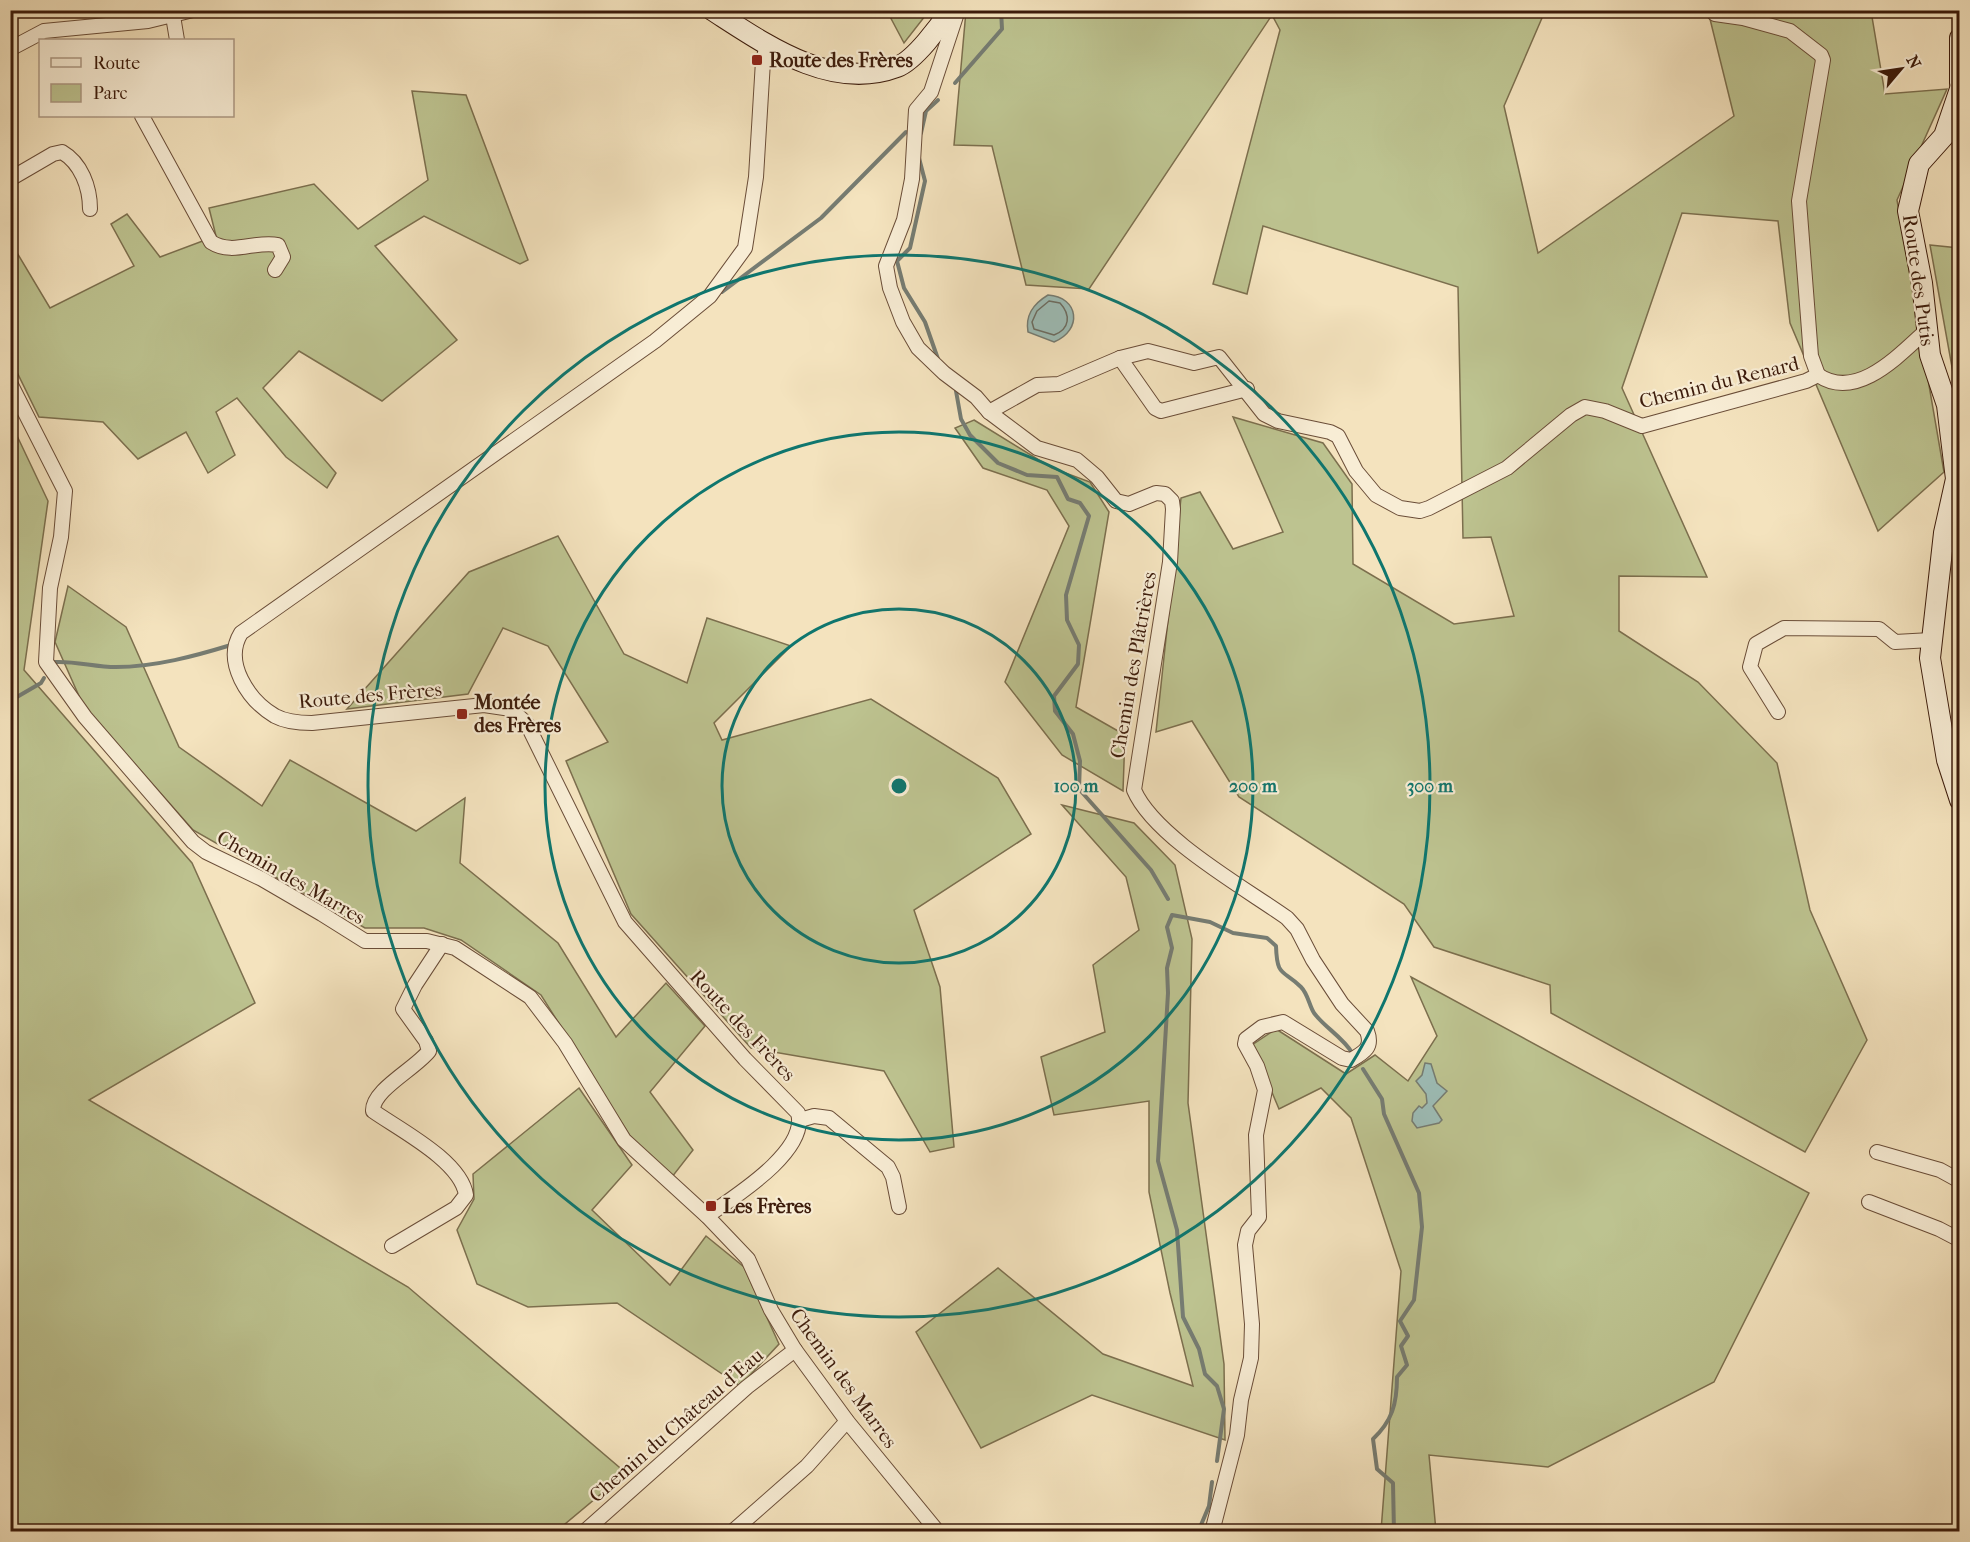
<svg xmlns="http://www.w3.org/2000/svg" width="1970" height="1542" font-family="'IM FELL French Canon',serif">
<rect width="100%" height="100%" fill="#f4e3be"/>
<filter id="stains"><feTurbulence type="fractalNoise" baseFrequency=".00333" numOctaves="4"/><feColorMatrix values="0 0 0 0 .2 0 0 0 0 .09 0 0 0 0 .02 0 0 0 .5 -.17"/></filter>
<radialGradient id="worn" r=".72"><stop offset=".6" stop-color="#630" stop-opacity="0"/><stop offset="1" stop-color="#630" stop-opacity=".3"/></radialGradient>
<!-- green -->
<g fill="#bdc390" stroke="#7c6f4e" stroke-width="1.5">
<path d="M 887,11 L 929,11 L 904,43 Z"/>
<path d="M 966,11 L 1545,11 L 1504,106 L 1538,253 L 1734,116 L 1708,11 L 1871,11 L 1885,94 L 1947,89 L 1897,200 L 1944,472 L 1878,531 L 1790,323 L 1778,221 L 1682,213 L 1622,388 L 1707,577 L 1619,576 L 1619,631 L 1698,682 L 1777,763 L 1810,910 L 1867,1040 L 1805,1152 L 1551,1013 L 1550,985 L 1434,947 L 1404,904 L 1239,797 L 1192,721 L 1156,732 L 1181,498 L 1200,492 L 1233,549 L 1283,532 L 1233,417 L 1323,443 L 1352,484 L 1353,564 L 1454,624 L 1514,616 L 1491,537 L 1463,538 L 1458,287 L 1263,226 L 1247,294 L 1213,284 L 1280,30 L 1272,15 L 1089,289 L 1026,285 L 992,146 L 954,145 Z"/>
<path d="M 412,91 L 466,95 L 528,260 L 520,264 L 424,216 L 375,246 L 457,340 L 382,401 L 299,351 L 263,388 L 336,473 L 327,488 L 286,457 L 237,398 L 216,412 L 235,455 L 208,473 L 186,432 L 138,459 L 103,422 L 39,417 L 11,360 L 10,241 L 50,308 L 134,266 L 111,224 L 127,214 L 160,257 L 216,236 L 209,208 L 314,184 L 358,229 L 428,180 Z"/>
<path d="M 1930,245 L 1959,248 L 1959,406 Z"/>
<path d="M 974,420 L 1052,468 L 1090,482 L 1109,512 L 1076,707 L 1125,735 L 1123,791 L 1062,755 L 1005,682 L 1069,526 L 1047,490 L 983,468 L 955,428 Z"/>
<path d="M 10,421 L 48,501 L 24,670 L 192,863 L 255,1003 L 89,1100 L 408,1287 L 626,1473 L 559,1529 L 560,1531 L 11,1531 Z"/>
<path d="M 558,536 L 624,654 L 687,683 L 707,618 L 791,646 L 714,723 L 722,740 L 871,699 L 998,778 L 1031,834 L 914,910 L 940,987 L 954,1147 L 930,1152 L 884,1071 L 751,1048 L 631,914 L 566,761 L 608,742 L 548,646 L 503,628 L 468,694 L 347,709 L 469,572 Z"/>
<path d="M 68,586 L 126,627 L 179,747 L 262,806 L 290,760 L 416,831 L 465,798 L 460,863 L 558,943 L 616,1037 L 666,983 L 705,1026 L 650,1092 L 693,1150 L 672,1177 L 630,1136 L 541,995 L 461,940 L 424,928 L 365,928 L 193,830 L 83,705 L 55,642 Z"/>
<path d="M 1062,805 L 1134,823 L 1175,865 L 1192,939 L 1188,1103 L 1224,1364 L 1225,1440 L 1092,1395 L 981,1448 L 916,1332 L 998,1268 L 1103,1354 L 1193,1386 L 1170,1293 L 1149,1192 L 1149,1101 L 1054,1115 L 1041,1057 L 1105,1032 L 1093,965 L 1139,930 L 1126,877 Z"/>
<path d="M 1411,977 L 1809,1193 L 1714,1382 L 1548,1467 L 1429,1455 L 1436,1531 L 1381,1531 L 1401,1271 L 1351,1118 L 1321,1088 L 1279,1109 L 1252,1045 L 1276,1029 L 1346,1074 L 1375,1055 L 1408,1081 L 1437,1036 Z"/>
<path d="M 579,1088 L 632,1165 L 592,1210 L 670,1285 L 706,1236 L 744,1267 L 779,1344 L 740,1386 L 617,1303 L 528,1307 L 477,1284 L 457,1230 L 474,1199 L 473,1174 Z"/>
</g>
<!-- water -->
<g fill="#9dbdb7" stroke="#767c72" stroke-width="1.5">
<path d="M 1048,295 C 1079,297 1083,330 1054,342 L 1028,332 C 1025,315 1033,304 1048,295 Z"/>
<path d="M 1425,1063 L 1431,1064 L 1437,1083 L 1447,1091 L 1433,1106 L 1442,1120 L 1439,1123 L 1417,1128 L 1412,1121 L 1413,1113 L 1419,1106 L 1422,1108 L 1427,1103 L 1426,1094 L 1416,1081 L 1422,1075 Z"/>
</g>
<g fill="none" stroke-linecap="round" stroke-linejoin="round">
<!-- shore -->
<path stroke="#6c6c61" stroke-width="1.5" d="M 1049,301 L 1060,303 C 1071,315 1070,329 1054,335 L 1034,329 L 1032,322 L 1037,311 Z"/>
<!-- stream -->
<g stroke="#767c72" stroke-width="4">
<path d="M 955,83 L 1002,29 L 1001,10"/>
<path d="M 921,133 L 926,111 L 938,100"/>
<path d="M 919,158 L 925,181 L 910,248 L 897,261 L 904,288 L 925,322 L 938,359"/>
<path d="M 722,292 L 821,218 L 906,132"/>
<path d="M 956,391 L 961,419 L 970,435 L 998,463 L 1027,475 L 1057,477 L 1068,499 L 1080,503 L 1089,516 L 1066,595 L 1067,620 L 1079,645 L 1078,664 L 1054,696 L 1055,711 L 1073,734 L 1080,761 L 1079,789 L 1151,870 L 1168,899"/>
<path d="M 55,662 C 76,661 95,667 116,667 C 155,667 195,656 231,645"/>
<path d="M 10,701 L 41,683 L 44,678"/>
<path d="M 10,718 L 10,728"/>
<path d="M 1363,1069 L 1382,1099 L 1384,1114 L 1419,1193 L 1422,1227 L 1414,1300 L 1400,1321 L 1408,1336 L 1401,1346 L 1407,1365 L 1397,1377 C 1397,1404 1392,1421 1373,1439 L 1377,1469 L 1393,1483 L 1394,1532"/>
<path d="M 1217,1461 L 1224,1409 L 1217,1386 L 1205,1374 L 1199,1349 L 1183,1317 L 1177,1230 L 1158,1161 L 1168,993 L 1167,968 L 1172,948 L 1167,927 L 1172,915 L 1210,922 L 1233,933 L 1267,938 L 1276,946 C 1277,978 1283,969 1301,987 C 1308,994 1309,1005 1314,1013 C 1325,1028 1342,1036 1353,1054"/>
<path d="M 1198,1532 L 1209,1506 L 1212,1482"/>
</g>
<!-- street casing -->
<g stroke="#6a4d38" stroke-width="16">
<g id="street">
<path d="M 958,10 L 931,92 L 916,110 L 912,179 L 904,220 L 886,266 L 890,288 L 903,322 L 918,348 L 944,373 L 976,397 L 989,412 L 1037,448 L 1077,460 L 1097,477 L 1116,501 L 1129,504 L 1156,493 L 1165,494 L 1172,501 L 1173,509 L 1170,562 L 1134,790 C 1154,837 1245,888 1287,918 L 1297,929 L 1313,960 L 1342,1004 L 1367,1031 C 1373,1047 1365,1052 1351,1060 L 1342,1058 L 1283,1022 L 1262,1027 L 1246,1039 L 1245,1044 L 1257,1066 L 1265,1090 L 1256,1135 L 1259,1217 L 1248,1231 L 1245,1245 L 1252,1324 L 1251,1358 L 1241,1400 L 1237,1435 L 1212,1532"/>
<path d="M 1711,10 L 1715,14 L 1743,18 L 1790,31 L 1821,55 L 1823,60 L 1799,201 L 1811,356 L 1818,375"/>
<path d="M 173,16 L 177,40"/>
<path d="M 10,49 L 44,31 L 148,21 L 193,10"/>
<path d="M 142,116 L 211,242 C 233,256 255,240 278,245 L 283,257 L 275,270"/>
<path d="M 10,179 L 53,154 L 62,152 C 81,163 90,187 90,209"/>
<path d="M 1120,358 L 1155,408 L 1161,411 L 1247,389"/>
<path d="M 10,383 L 65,491 L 61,537 L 50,588 L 46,662 L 85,717 L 193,842 L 206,852 L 262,879 L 322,914 L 365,941 L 427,941 L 455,948 L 530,997 L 565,1043 L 624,1140 L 707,1216 L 748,1259 L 771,1310 L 795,1350 L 847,1421 L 938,1532"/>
<path d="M 989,412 L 1037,385 L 1059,384 L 1120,358 L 1148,351 L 1194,363 L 1219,357 L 1264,414 L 1278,421 L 1330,432 L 1338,436 L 1356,471 L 1376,495 L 1400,508 L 1420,511 L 1429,508 L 1507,468 L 1571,415 L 1585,407 L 1605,411 L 1642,426 L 1806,381 L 1818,375 C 1857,402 1900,354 1927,330"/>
<path d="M 1778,712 L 1750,667 L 1756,644 L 1784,628 L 1879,629 L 1895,642 L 1931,640"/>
<path d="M 800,1120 L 814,1116 L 829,1118 L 888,1167 L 893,1177 L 899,1207"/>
<path d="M 1877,1152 L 1940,1170 L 1960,1181"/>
<path d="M 1869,1202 L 1939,1229 L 1960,1240"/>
<path d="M 707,1216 C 734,1197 809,1151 798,1113 L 745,1059 L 625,922 L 527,724 L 511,709 L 484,705 L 312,723 C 300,723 286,722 275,716 C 248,700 223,662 241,633 L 655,341 L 710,296 L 745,248 L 756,177 L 763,61 L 767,45"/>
<path d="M 392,1246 L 456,1208 L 466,1195 C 461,1161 400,1130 373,1111 C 372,1090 415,1069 429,1051 L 426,1041 L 403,1009 L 415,985 L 442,944"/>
<path d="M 584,1532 L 747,1387 L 795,1350"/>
<path d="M 732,1532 L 807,1466 L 847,1421"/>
</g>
</g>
<!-- secondary casing -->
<g stroke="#3c1b0b" stroke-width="22">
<g id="secondary">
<path d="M 712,10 C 765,44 831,92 897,67 C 915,60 940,26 950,10"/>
<path d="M 1960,38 L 1960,83"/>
<path d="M 1960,89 L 1944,136 L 1919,164 L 1908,211 L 1922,283 L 1930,355 L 1947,405 L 1956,479 L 1944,533 L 1930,658 L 1947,760 L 1960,800"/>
</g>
</g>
<!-- street -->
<use href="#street" stroke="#f8edd5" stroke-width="14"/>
<!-- secondary -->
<use href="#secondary" stroke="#f8edd5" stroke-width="20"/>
</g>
<!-- distance rings -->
<g fill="none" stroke="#0f766e" stroke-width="3">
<circle cx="899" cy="786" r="177"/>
<circle cx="899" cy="786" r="354"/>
<circle cx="899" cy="786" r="531"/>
</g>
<!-- markers -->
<g fill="#8f2418" stroke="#f8edd5" stroke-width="2">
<rect x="751" y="54" width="12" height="12" rx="3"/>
<rect x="456" y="708" width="12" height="12" rx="3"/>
<rect x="705" y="1200" width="12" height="12" rx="3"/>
</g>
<g text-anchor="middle" stroke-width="4.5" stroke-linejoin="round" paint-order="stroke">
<!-- poi labels -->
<g font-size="20" font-weight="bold" fill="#3c1b0b" stroke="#f8edd5" text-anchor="start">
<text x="769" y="67">Route des Frères</text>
<text x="474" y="709">Montée<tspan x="474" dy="23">des Frères</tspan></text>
<text x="723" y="1213">Les Frères</text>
</g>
<!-- street labels -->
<g font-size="20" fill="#3c1b0b" stroke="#f8edd5">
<text transform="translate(1919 280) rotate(82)" y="7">Route des Putis</text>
<text transform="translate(1719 382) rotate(-14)" y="7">Chemin du Renard</text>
<text transform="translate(1133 665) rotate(-80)" y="7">Chemin des Plâtrières</text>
<text transform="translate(370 695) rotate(-5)" y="7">Route des Frères</text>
<text transform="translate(291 877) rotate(30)" y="7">Chemin des Marres</text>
<text transform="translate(743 1025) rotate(47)" y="7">Route des Frères</text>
<text transform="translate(844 1378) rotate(54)" y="7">Chemin des Marres</text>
<text transform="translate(676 1425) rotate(-41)" y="7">Chemin du Château d'Eau</text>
</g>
</g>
<circle cx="899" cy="786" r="9" fill="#0f766e" stroke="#f8edd5" stroke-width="3"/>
<g font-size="18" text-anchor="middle" font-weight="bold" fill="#0f766e" stroke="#f8edd5" stroke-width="4.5" stroke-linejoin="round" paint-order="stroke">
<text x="1076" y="792">100 m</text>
<text x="1253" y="792">200 m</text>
<text x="1430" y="792">300 m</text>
</g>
<!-- margin -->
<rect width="1970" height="1542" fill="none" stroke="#f4e3be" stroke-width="36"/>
<rect x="12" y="12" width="1946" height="1518" fill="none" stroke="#3c1b0b" stroke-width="3"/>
<rect x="18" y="18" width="1934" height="1506" fill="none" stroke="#3c1b0b" stroke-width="1.5"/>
<!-- legend -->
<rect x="39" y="39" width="195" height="78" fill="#f8edd5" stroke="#ad9984" stroke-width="1.5"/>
<rect x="51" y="58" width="30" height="9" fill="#f8edd5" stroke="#ad9984" stroke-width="1.5"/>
<text x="93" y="69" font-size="18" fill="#3c1b0b">Route</text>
<rect x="51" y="84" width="30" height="18" fill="#bdc390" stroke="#ad9984" stroke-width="1.5"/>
<text x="93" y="99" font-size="18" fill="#3c1b0b">Parc</text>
<!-- north arrow -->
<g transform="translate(1901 69) rotate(61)" stroke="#f8edd5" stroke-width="4.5" paint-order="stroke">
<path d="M0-4.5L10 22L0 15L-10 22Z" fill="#3c1b0b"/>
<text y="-9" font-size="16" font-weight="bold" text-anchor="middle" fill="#3c1b0b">N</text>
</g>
<rect width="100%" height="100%" filter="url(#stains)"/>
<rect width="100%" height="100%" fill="url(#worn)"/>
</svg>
